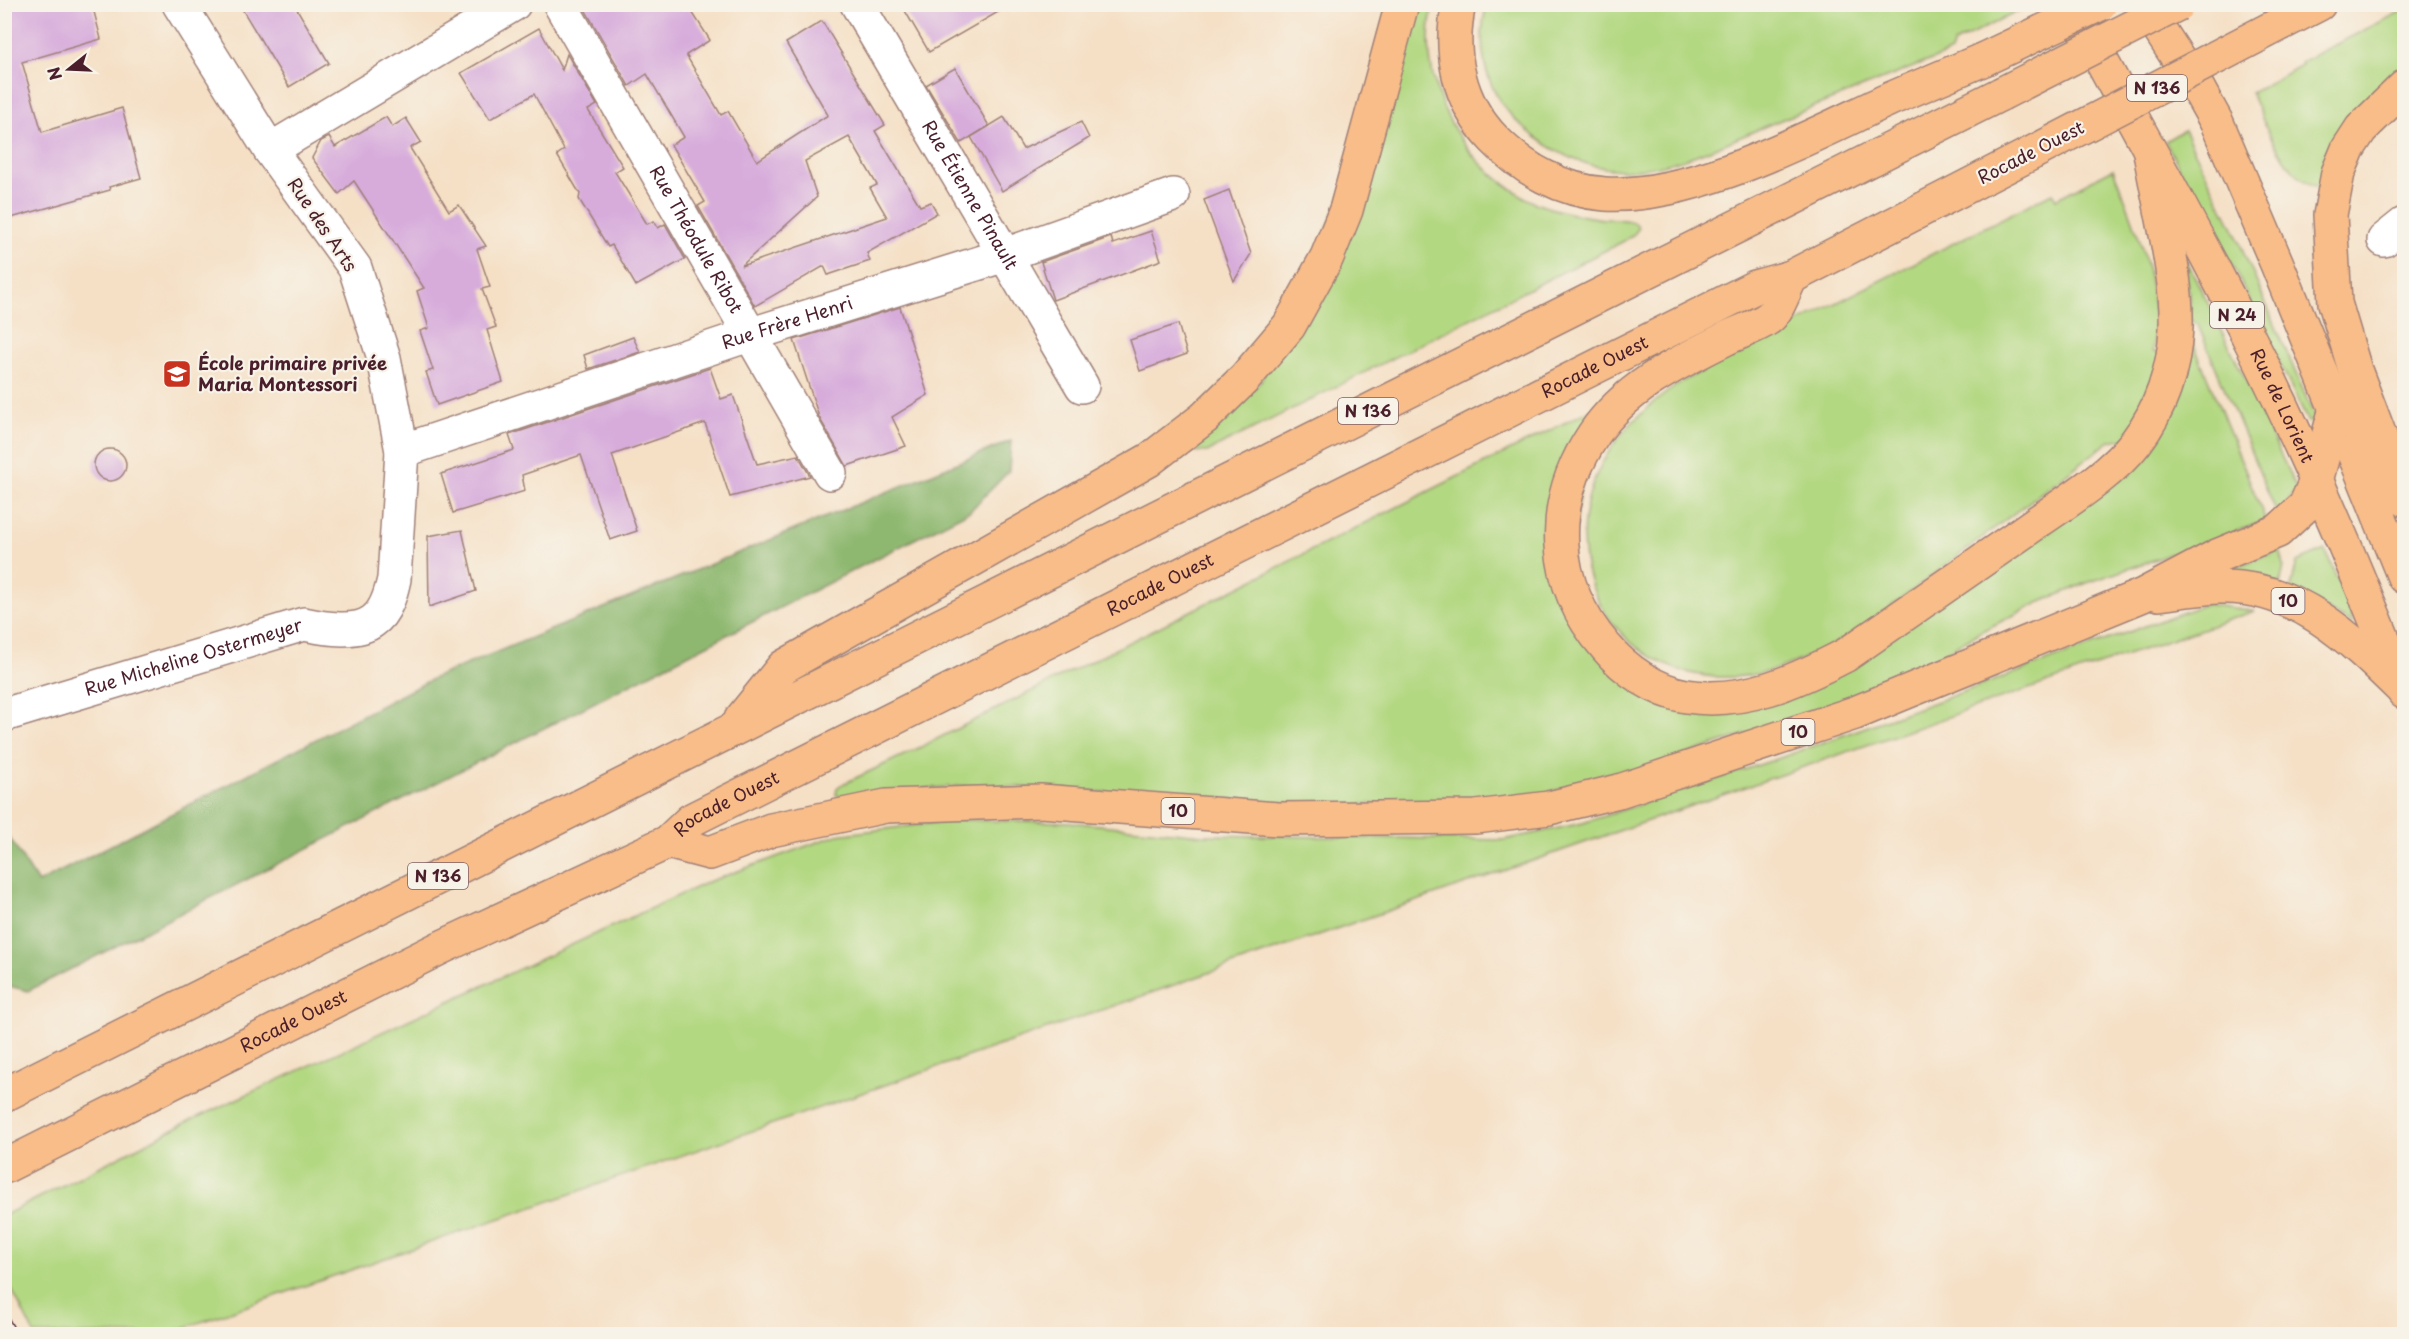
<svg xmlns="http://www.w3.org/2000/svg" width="2409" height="1339" font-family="'Playpen Sans',sans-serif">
<rect width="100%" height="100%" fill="#f7f3e8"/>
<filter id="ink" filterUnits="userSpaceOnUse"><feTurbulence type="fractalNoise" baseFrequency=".0167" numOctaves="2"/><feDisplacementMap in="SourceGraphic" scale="12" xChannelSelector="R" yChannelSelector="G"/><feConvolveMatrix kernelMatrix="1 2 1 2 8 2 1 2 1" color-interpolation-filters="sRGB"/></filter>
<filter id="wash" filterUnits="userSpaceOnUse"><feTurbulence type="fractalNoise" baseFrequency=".008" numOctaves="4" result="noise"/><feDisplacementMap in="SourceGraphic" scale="24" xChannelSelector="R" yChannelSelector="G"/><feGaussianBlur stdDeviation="1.35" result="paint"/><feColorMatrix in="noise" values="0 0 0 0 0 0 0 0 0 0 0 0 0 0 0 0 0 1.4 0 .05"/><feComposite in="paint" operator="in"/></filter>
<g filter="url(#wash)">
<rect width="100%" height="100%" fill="#f5e0c6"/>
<!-- green -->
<g fill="#b3d882" stroke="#7e7c56" stroke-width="1.5">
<path d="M 1419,5 L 1433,5 C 1417,75 1452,149 1510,188 C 1519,193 1528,201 1538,204 C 1556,211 1576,215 1596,218 C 1607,220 1621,218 1632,222 C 1637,223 1636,224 1639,228 L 1634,234 L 1624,241 L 1207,452 L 1191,451 L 1194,446 L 1261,381 L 1399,61 Z"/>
<path d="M 2031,5 L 1954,43 L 1951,52 C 1893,75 1835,98 1778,121 C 1731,140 1673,171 1622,170 C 1579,168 1540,146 1511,115 C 1484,86 1476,42 1487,5 Z"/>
<path d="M 2404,10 L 2404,72 L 2322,189 C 2282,176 2267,128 2251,93 L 2302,65 L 2301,62 Z"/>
<path d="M 2184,130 L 2235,232 L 2315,418 L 2312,422 L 2308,422 L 2234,268 L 2165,141 Z"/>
<path d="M 2113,169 C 2138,230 2159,283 2153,351 L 2161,355 L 2148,401 L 2127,438 L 2110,441 C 2057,481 2004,521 1951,561 C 1893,604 1833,657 1761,673 C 1642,700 1548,589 1596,476 C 1613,435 1647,405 1683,381 L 2052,193 L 2056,199 Z"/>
<path d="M 2186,259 L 2239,366 L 2297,490 L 2277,514 L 2198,325 L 2191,321 Z"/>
<path d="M 2190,335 L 2266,521 L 2087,583 L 2038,603 L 1982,631 L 1881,689 L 1624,775 L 1526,797 L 1470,801 L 1325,805 L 983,785 L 931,788 L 843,797 L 836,795 L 837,788 L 841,785 L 921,747 L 1590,410 L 1565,610 L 1715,713 L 2105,490 Z"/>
<path d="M 2280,550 L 2284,566 L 2280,585 L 2228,573 L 2230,569 Z"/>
<path d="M 2325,550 L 2348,604 L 2352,624 L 2291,588 L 2297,562 Z"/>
<path d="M 2206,604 L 2254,611 L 166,1334 L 34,1334 L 5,1276 L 5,1215 L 187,1122 L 708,882 L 837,835 L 957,820 L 1068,822 L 1202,835 L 1504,840 L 1583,823 L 1780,758 Z"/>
</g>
<!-- forest -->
<path fill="#8eb870" stroke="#6c6c4e" stroke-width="1.5" d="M 1011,441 L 1009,471 L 970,511 L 28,991 L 5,985 L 5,831 L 38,883 L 436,677 Z"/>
<g id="blocks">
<!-- building -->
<g fill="#d7acdb" fill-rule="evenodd">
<path d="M 4,4 L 92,4 L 101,39 L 22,62 L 42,132 L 122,108 L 141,178 L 109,187 L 110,190 L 4,220 Z"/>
<path d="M 239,4 L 294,4 L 329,63 L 289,87 Z"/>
<path d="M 582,4 L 687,4 L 710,40 L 686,55 L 721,115 L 728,111 L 757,161 L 828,115 L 786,43 L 822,21 L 885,125 L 875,131 L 920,206 L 931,202 L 937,213 L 867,253 L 870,261 L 828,275 L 824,266 L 755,306 L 698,206 L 705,202 L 671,145 L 684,137 L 647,74 L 629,86 ZM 849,137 L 877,185 L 870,188 L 887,217 L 741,266 L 817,197 L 805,161 Z"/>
<path d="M 901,4 L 1012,4 L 929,52 Z"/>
<path d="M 539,28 L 562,70 L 567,54 L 597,105 L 588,110 L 623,167 L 615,172 L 647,224 L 654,221 L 658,228 L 665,224 L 685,259 L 636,286 L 612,245 L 608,247 L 579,199 L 580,194 L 557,155 L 564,150 L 534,94 L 490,119 L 461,73 Z"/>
<path d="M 955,68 L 989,126 L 961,143 L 926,85 Z"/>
<path d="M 386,117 L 392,127 L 406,118 L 421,142 L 410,148 L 449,211 L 459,205 L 486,246 L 477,249 L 490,287 L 482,289 L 496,327 L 487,330 L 503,382 L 437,405 L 426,372 L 433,370 L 420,331 L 429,328 L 417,291 L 424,288 L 354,181 L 339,194 L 312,158 L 321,141 L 329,137 L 335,147 Z"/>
<path d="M 1004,117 L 1023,149 L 1081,122 L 1089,138 L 1002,191 L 971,137 Z"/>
<path d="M 1229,190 L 1251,254 L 1234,281 L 1204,200 Z"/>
<path d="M 1151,231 L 1161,260 L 1053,300 L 1041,262 L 1111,237 L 1113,244 Z"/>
<path d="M 900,307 L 928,395 L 892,417 L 906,446 L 847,466 L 819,417 L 794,340 Z"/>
<path d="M 1178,324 L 1187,354 L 1140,371 L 1130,340 Z"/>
<path d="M 633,337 L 640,352 L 588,369 L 584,355 Z"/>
<path d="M 710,368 L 721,399 L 733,395 L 757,464 L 798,455 L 810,476 L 730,497 L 705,423 L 612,455 L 637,531 L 610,540 L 581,455 L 522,475 L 525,491 L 453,513 L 441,474 L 514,450 L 509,435 Z"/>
<circle cx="110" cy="465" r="16"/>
<path d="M 462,530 L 476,591 L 429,607 L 428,536 Z"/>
</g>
</g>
</g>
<g filter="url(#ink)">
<use href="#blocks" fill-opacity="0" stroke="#a08078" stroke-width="1.5"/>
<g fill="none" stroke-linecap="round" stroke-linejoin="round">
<!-- minor casing -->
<g stroke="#a08078" stroke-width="36">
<g id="minor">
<path id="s1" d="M 560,4 L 830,473"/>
<path id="s2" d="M 857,4 L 1082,386"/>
<path d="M 270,150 L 514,4"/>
<path d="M 2384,240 L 2404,224"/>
<path id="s3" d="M 402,451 L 749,335 L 1005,255 L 1173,195"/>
<path id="s4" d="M 4,715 L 304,624 C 322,628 357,634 373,621 C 386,612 391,593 394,579 L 402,451 L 384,358 L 355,268 L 270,150 L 179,4"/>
</g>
</g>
<!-- major casing -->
<g stroke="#a08078" stroke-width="36">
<g id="major">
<path id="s5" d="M 2071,4 C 2131,117 2194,228 2251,342 C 2308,455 2358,573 2404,692"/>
<path d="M 2186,67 L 2217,123 L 2277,264 L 2404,577"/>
</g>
</g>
<!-- highway casing -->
<g stroke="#a08078" stroke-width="36">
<g id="highway">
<path d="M 1459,4 C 1448,53 1459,103 1494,139 C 1523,169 1562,191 1605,194 C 1695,199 1810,136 1890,99 C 1921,86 1951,73 1982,60"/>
<path d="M 2143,4 L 2199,91"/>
<path d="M 2282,23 L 2319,4"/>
<path d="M 2404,87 L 2361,129 L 2348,149 L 2338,173 L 2330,215 L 2335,303 L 2355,370 L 2404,499"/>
<path d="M 1791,277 C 1786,287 1778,310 1770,317 C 1761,325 1737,333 1725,339 C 1677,363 1625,388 1594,434 C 1547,504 1551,584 1606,647 C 1625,670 1656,691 1686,696 C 1744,705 1796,681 1846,655 C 1906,614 1966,572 2026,530 C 2061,505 2109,477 2136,442 C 2161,409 2174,369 2176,328 C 2178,273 2159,207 2150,152"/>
<path d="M 2159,594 C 2179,591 2199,588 2219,587 C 2297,584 2353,641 2404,691"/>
<path d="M 741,719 L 783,667 L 1149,460 L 1204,418 L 1245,378 L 1289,326 L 1327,257 L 1346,210 L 1402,4"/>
<path d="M 668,842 L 710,853 L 771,830 L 886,806 L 1041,801 L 1278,819 L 1476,817 L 1549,808 L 1619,791 L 1855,713 L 2143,595 L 2217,556 L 2278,531 L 2305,506 L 2316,481 L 2336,408"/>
<path d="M 4,1095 L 2001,94"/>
<path id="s6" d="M 4,1167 L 440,948 L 668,842 L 691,820 L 1755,287 L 1791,277 L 2032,153"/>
</g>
</g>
<!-- minor -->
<use href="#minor" stroke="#fff" stroke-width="33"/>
<!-- major -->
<use href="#major" stroke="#f8bd89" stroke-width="33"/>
<!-- highway -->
<use href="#highway" stroke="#f8bd89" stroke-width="33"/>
<!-- rail casing -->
<g stroke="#4a1f2b" stroke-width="7">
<path id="rail" d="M 4,1316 L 14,1334"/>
</g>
<!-- rail -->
<use href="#rail" stroke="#f7f3e8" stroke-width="4.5" stroke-dasharray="14" stroke-linecap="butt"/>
<!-- highway-bridge casing -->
<g stroke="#a08078" stroke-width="36" stroke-linecap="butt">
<g id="highway-bridge">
<path d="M 1982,60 L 2100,4"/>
<path d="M 2001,94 L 2178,4"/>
<path d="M 2032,153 L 2282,23"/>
</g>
</g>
<!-- highway-bridge -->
<use href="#highway-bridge" stroke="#f8bd89" stroke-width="33"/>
</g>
</g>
<!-- icons -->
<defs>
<g id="school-square" transform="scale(1.5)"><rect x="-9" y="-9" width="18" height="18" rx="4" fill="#c8321e" stroke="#f7f3e8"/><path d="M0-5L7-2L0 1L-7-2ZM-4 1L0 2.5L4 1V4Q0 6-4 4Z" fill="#fff"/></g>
</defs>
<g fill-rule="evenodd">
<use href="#school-square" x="177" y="374"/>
</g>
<g text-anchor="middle" stroke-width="4.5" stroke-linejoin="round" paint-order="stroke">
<!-- shield labels -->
<g fill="#f7f3e8" stroke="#7e5f64" stroke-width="1.5">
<rect x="2127" y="75" width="60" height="26" rx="4.5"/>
<rect x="2210" y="302" width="54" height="26" rx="4.5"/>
<rect x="1338" y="398" width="60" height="26" rx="4.5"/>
<rect x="2271.5" y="588" width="33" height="26" rx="4.5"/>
<rect x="1781.5" y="719" width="33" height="26" rx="4.5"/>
<rect x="1161.5" y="798" width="33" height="26" rx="4.5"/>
<rect x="408" y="863" width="60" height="26" rx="4.5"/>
</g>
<g font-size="16" font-weight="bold" fill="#4a1f2b">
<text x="2157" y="94">N 136</text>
<text x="2237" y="321">N 24</text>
<text x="1368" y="417">N 136</text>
<text x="2288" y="607">10</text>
<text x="1798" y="738">10</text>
<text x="1178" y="817">10</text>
<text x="438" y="882">N 136</text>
</g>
<!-- street labels -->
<g font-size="18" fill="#4a1f2b" stroke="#f7f3e8">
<text transform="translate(2031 153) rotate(-27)" y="6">Rocade Ouest</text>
<text dy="6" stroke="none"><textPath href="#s2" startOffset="222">Rue Étienne Pinault</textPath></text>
<text transform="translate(322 225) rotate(56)" y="6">Rue des Arts</text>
<text dy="6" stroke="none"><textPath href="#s1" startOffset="272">Rue Théodule Ribot</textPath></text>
<text dy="6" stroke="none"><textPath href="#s3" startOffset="406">Rue Frère Henri</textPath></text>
<text dy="6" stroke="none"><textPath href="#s6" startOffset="1782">Rocade Ouest</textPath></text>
<text dy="6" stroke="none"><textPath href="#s5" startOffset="454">Rue de Lorient</textPath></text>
<text dy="6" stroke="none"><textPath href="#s6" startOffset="1296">Rocade Ouest</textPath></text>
<text dy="6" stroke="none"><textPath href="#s4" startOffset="198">Rue Micheline Ostermeyer</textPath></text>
<text dy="6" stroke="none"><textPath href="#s6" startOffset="810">Rocade Ouest</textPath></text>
<text dy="6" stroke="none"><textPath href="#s6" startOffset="324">Rocade Ouest</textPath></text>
</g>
<!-- poi labels -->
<g font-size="18" font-weight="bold" fill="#4a1f2b" stroke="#f7f3e8" text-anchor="start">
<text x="198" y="370">École primaire privée<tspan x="198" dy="21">Maria Montessori</tspan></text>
</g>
</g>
<!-- margin -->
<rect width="2409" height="1339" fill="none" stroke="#f7f3e8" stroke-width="24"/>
<!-- north arrow -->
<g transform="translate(69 69) rotate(252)" stroke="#f7f3e8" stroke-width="4.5" paint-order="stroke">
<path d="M0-4.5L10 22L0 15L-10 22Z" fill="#4a1f2b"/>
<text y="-9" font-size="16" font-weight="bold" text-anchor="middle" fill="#4a1f2b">N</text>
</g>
</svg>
